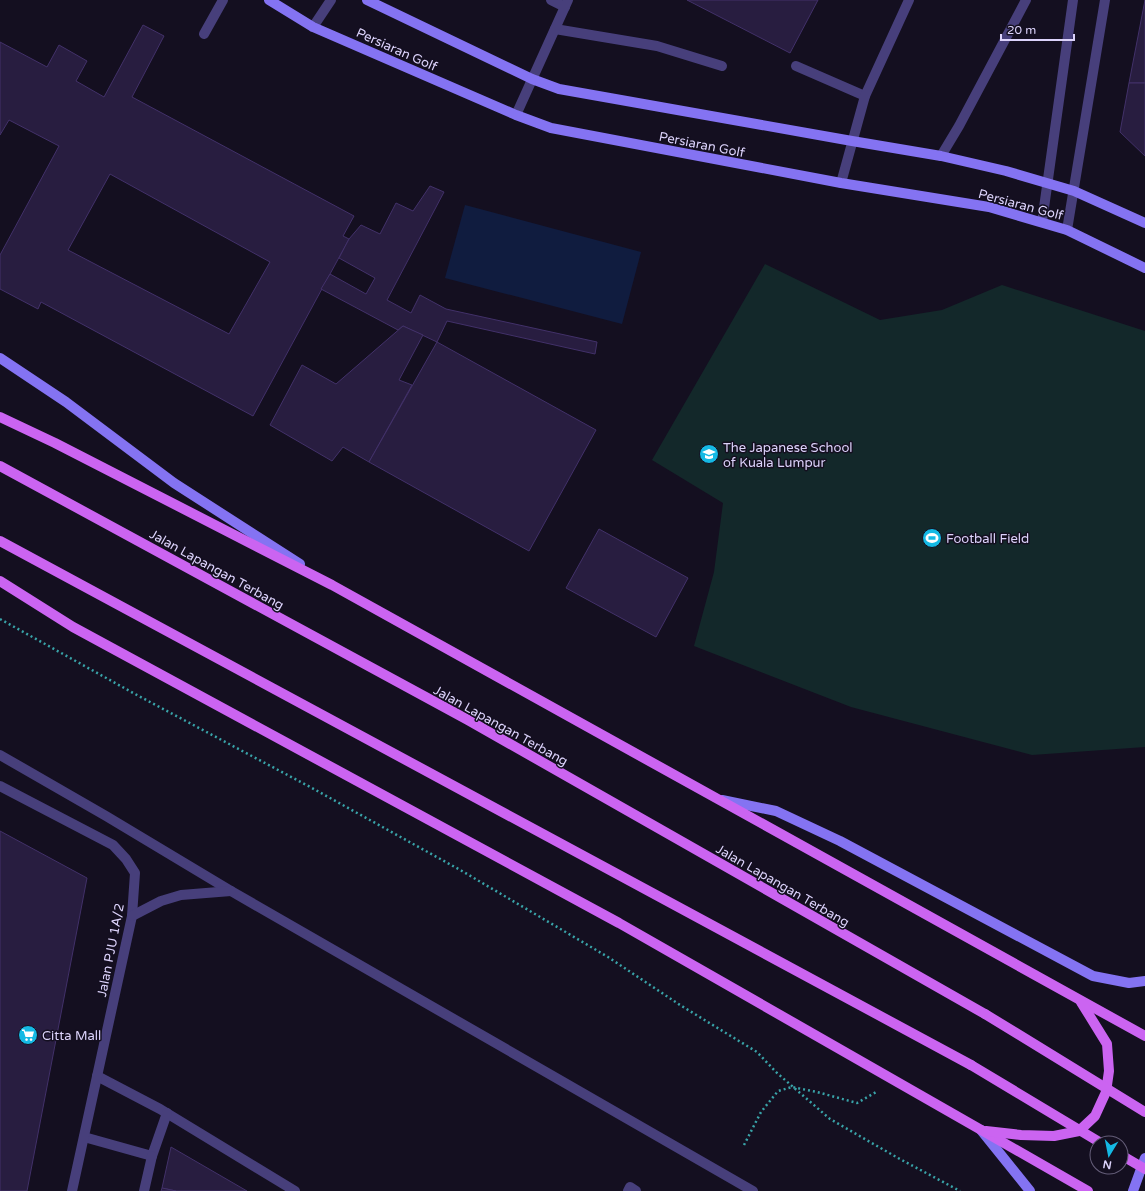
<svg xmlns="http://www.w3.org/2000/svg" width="1145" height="1191" font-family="'Varela Round',sans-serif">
<rect width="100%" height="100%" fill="#140f20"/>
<!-- green -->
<path fill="#13282a" d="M 765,264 L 880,320 L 942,310 L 1002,285 L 1145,331 L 1145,747 L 1032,755 L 851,707 L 694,646 L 714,572 L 723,503 L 652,460 Z"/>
<!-- water -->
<path fill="#101c3f" d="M 465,205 L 641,252 L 622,324 L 445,278 Z"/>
<!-- building -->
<g fill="#281d40" stroke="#423169" fill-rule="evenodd">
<path d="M 687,0 L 818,0 L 790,53 Z"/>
<path d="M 1145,0 L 1145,83 L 1129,83 Z"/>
<path d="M 143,25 L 164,36 L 132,97 L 354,216 L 343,236 L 349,239 L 253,416 L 41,302 L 38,309 L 0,289 L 0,255 L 59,146 L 9,120 L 0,135 L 0,42 L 47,67 L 59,45 L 87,61 L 76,81 L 104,97 ZM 110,174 L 270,262 L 229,334 L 68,250 Z"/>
<path d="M 1129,83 L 1145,83 L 1145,156 L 1120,132 Z"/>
<path d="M 430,186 L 444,192 L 387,300 L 411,313 L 420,295 L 446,309 L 597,342 L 595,354 L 447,321 L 437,342 L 403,326 L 398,330 L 321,289 L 330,274 L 366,294 L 375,278 L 339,258 L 349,239 L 361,225 L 380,234 L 396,203 L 413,211 Z"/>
<path d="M 403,326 L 423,335 L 399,380 L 412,385 L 369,462 L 343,447 L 332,461 L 270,425 L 302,365 L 336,384 Z"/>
<path d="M 437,342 L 596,430 L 529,551 L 369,462 Z"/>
<path d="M 599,529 L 688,578 L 656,637 L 566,588 Z"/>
<path d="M 0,831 L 87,878 L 27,1191 L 0,1191 Z"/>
<path d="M 171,1147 L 247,1191 L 176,1191 L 162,1188 Z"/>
<path d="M 162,1188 L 176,1191 L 161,1191 Z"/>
</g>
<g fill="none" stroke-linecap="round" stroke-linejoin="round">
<!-- path -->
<g stroke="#39a3a8" stroke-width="2.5" stroke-dasharray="2 3" stroke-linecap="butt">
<path d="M 0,619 L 135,694 L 312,788 L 462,871 L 608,957 L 680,1005 L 757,1052 L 777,1073 L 830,1119 L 898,1158 L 960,1191"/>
<path d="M 744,1145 L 761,1112 L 778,1091 L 792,1087 L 817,1092 L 857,1103 L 878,1091"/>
</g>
<!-- lane -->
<g stroke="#473f7b" stroke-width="10">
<path d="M 551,0 L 565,7"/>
<path d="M 313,27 L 331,0"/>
<path d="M 555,29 L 657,46 L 722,66"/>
<path d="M 204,34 L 223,0"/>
<path d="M 796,66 L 865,96"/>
<path d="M 516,115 L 568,0"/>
<path d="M 941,156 L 959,126 L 1026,0"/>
<path d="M 841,183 L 865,96 L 909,0"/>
<path d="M 1042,222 L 1073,0"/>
<path d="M 1067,230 L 1105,0"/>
<path d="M 97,1076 L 160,1109 L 295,1191"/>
<path d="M 84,1137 L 152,1156 L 167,1113"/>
<path d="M 144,1191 L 152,1156"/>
<path d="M 628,1191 L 630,1187 L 636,1191"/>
</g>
<!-- street -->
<g stroke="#473f7b" stroke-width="10">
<path d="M 0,755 L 106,816 L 231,891 L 753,1191"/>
<path d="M 0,786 L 113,845 L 126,859 L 135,873 L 132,916 L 72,1191"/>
<path d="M 132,916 L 161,901 L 181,895 L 231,891"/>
</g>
<!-- secondary -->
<g stroke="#8473f2" stroke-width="10">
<path d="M 269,0 L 313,27 L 516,115 L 551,128 L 841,183 L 989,207 L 1067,230 L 1145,268"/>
<path d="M 367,0 L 532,79 L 559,89 L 852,141 L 941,156 L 1006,171 L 1074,191 L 1145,223"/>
<path d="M 0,358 L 66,402 L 174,483 L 300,564"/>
<path d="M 722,800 L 776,811 L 840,841 L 1093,976 L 1129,983 L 1145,981"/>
<path d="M 981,1130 L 1030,1191"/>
<path d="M 1133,1191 L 1145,1158"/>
</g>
<!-- primary -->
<g stroke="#cb64f1" stroke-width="10">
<path d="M 0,417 L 55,443 L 332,585 L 1145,1036"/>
<path d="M 0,466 L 468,720 L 985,1014"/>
<path d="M 0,541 L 971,1065"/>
<path d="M 0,581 L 73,627 L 619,923 L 1088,1191"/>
<path d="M 986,1131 L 1021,1135 L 1054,1136 L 1079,1131 L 1095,1116 L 1106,1092 L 1109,1071 L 1107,1044 L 1081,1002"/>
</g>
<!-- primary-bridge -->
<g stroke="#cb64f1" stroke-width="10">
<path d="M 985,1014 L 1145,1112"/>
<path d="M 971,1065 L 1101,1143"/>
<path d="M 1121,1155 L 1145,1169"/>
</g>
</g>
<!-- icons -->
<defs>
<g id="school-disc" transform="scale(1)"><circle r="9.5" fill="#15b9e4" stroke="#140f20"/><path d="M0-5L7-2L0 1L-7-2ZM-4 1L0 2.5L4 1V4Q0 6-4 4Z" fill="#fff"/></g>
<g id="stadium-disc" transform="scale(1)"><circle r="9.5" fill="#15b9e4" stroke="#140f20"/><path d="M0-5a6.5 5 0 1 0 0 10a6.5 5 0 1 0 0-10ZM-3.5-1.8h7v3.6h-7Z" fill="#fff"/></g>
<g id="supermarket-disc" transform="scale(1)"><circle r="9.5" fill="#15b9e4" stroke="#140f20"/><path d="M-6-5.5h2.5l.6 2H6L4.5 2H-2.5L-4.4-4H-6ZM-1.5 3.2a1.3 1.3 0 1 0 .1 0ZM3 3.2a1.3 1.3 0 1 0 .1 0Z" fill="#fff"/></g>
</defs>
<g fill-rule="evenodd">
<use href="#school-disc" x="709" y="454"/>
<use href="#stadium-disc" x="932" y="538"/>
<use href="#supermarket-disc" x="28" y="1035"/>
</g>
<g text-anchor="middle" stroke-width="3" stroke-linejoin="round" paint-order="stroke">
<!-- street labels -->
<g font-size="13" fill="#dcd3fb" stroke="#140f20">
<text transform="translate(397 49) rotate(24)" y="5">Persiaran Golf</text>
<text transform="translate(702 144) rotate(11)" y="5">Persiaran Golf</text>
<text transform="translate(1021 204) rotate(15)" y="5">Persiaran Golf</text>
<text transform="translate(217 569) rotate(29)" y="5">Jalan Lapangan Terbang</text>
<text transform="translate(501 725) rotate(29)" y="5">Jalan Lapangan Terbang</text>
<text transform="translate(783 885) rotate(30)" y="5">Jalan Lapangan Terbang</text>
<text transform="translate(110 950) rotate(-79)" y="5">Jalan PJU 1A/2</text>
</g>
<!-- poi labels -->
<g font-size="13" fill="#dcd3fb" stroke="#140f20" text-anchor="start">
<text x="723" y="452">The Japanese School<tspan x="723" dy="15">of Kuala Lumpur</tspan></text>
<text x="946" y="543">Football Field</text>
<text x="42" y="1040">Citta Mall</text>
</g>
</g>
<!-- north arrow -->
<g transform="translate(1109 1155) rotate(190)"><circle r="19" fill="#140f20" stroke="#645d78"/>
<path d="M0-3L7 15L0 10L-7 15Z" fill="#15b9e4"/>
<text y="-6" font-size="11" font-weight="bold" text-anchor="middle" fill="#dcd3fb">N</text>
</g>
<!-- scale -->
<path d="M1001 34v6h73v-6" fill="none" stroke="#dcd3fb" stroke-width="2"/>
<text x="1007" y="34" font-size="12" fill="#dcd3fb" stroke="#140f20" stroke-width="3" paint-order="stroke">20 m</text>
</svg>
